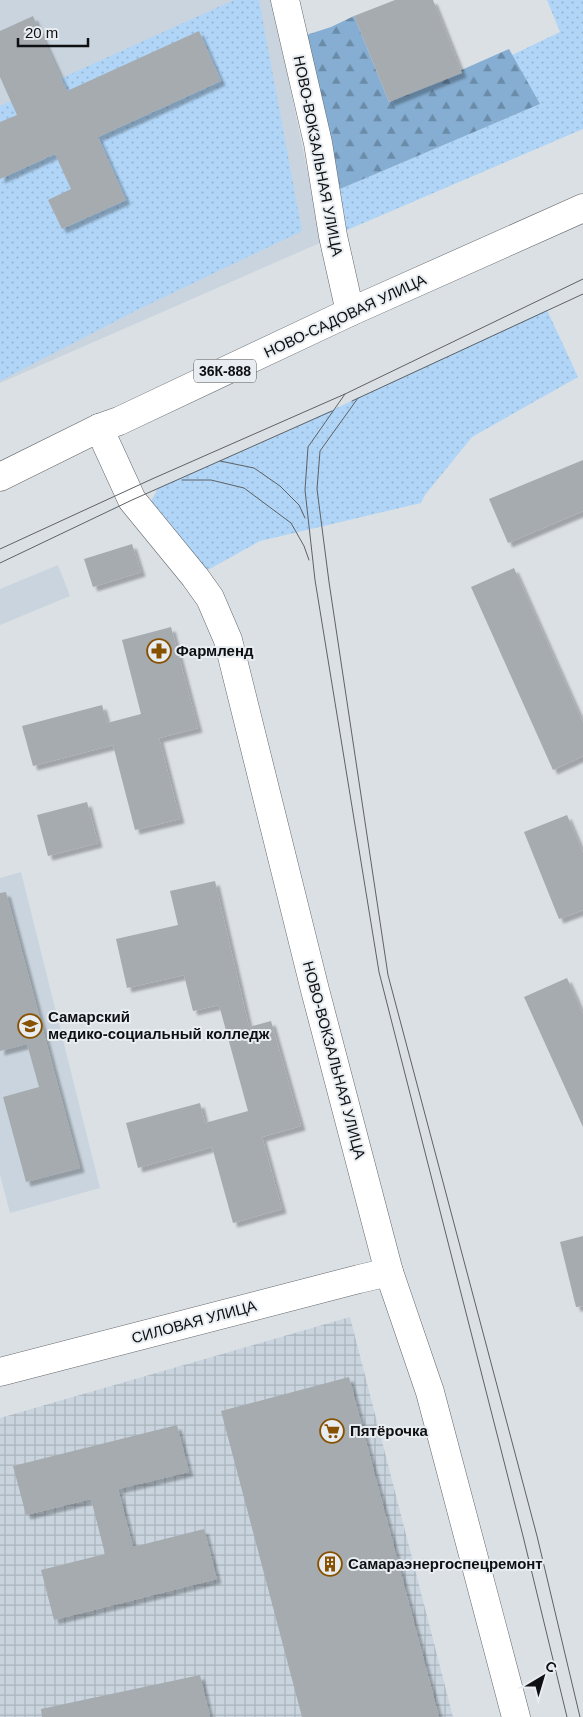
<svg xmlns="http://www.w3.org/2000/svg" width="583" height="1717" font-family="Helvetica,sans-serif">
<defs>
<pattern id="industrial-grid" width="8" height="8" patternUnits="userSpaceOnUse" patternTransform="scale(1.25)"><rect width="8" height="8" fill="#c9d4de"/><path d="M0 4h8M4 0v8" fill="none" stroke="#abb5bd"/></pattern>
<pattern id="grass-dots" width="8" height="8" patternUnits="userSpaceOnUse" patternTransform="scale(1.25)"><rect width="8" height="8" fill="#b0d5f7"/><path d="M2 2h.1M6 6h.1" fill="none" stroke="#96b6d3" stroke-width="1.8" stroke-linecap="round"/></pattern>
<pattern id="forest-firs" width="22" height="20" patternUnits="userSpaceOnUse" patternTransform="scale(1.25)"><rect width="22" height="20" fill="#85aed2"/><path d="M5 1l3.5 6h-7zM16 11l3.5 6h-7z" fill="#6b8ca9"/></pattern>
<filter id="shadow"><feDropShadow dx="4.5" dy="4.5" stdDeviation="1" flood-color="#0004"/></filter>
</defs>
<rect width="100%" height="100%" fill="#dbe0e5"/>
<!-- built -->
<g fill="#c9d4de">
<path d="M 0,0 L 272,0 L 322,242 L 0,383 Z"/>
<path d="M 58,565 L 70,596 L 0,625 L 0,589 Z"/>
<path d="M 21,872 L 100,1188 L 10,1213 L 0,1175 L 0,878 Z"/>
</g>
<!-- industrial -->
<path fill="url(#industrial-grid)" d="M 350,1317 L 453,1717 L 0,1717 L 0,1418 Z"/>
<!-- grass -->
<g fill="url(#grass-dots)">
<path d="M 234,0 L 259,0 L 302,231 L 137,310 L 0,381 L 0,106 Z"/>
<path d="M 547,0 L 583,0 L 583,129 L 333,236 L 326,195 L 539,104 L 512,55 L 560,32 Z"/>
<path d="M 547,310 L 578,377 L 472,437 L 425,495 L 421,503 L 260,541 L 195,577 L 144,515 L 158,488 L 274,437 Z"/>
</g>
<!-- forest -->
<path fill="url(#forest-firs)" d="M 354,16 L 389,102 L 509,49 L 540,104 L 326,195 L 294,39 L 331,27 Z"/>
<!-- building -->
<g fill="#a6abb0" filter="url(#shadow)">
<path d="M 395,0 L 433,0 L 462,73 L 389,102 L 354,16 Z"/>
<path d="M 33,16 L 67,91 L 199,31 L 221,81 L 98,137 L 126,200 L 62,229 L 48,200 L 71,189 L 55,154 L 0,179 L 0,122 L 17,115 L 0,77 L 0,31 Z"/>
<path d="M 583,460 L 583,511 L 508,543 L 489,499 Z"/>
<path d="M 132,544 L 141,572 L 93,587 L 84,559 Z"/>
<path d="M 514,568 L 583,723 L 583,756 L 553,770 L 471,587 Z"/>
<path d="M 171,627 L 198,728 L 159,738 L 180,819 L 135,830 L 113,745 L 33,766 L 22,726 L 102,705 L 107,723 L 141,714 L 122,640 Z"/>
<path d="M 87,802 L 98,843 L 48,856 L 37,815 Z"/>
<path d="M 567,815 L 583,853 L 583,910 L 559,919 L 524,832 Z"/>
<path d="M 215,881 L 249,1027 L 271,1021 L 301,1126 L 262,1137 L 282,1209 L 233,1223 L 212,1147 L 138,1168 L 126,1123 L 200,1103 L 205,1123 L 248,1111 L 219,1005 L 193,1011 L 184,975 L 127,988 L 116,939 L 178,925 L 170,891 Z"/>
<path d="M 6,892 L 80,1168 L 26,1182 L 3,1097 L 39,1087 L 27,1044 L 0,1051 L 0,893 Z"/>
<path d="M 567,978 L 583,1014 L 583,1127 L 524,997 Z"/>
<path d="M 583,1236 L 583,1306 L 576,1307 L 560,1242 Z"/>
<path d="M 349,1377 L 439,1717 L 302,1717 L 221,1411 Z"/>
<path d="M 177,1425 L 189,1472 L 118,1489 L 133,1547 L 204,1529 L 217,1579 L 54,1620 L 41,1570 L 105,1554 L 91,1499 L 26,1515 L 13,1466 Z"/>
<path d="M 200,1675 L 210,1717 L 42,1717 L 41,1709 Z"/>
</g>
<g fill="none" stroke-linecap="round" stroke-linejoin="round">
<!-- minor casing -->
<g stroke="#63676b" stroke-width="29">
<g id="minor">
<path d="M 285,0 L 318,143 L 333,236 L 350,312"/>
<path d="M 99,428 L 132,500 L 195,577 L 210,598 L 228,640 L 315,990 L 389,1272 L 430,1392 L 516,1717"/>
<path d="M 0,1372 L 359,1279 L 389,1272"/>
</g>
</g>
<!-- major casing -->
<g stroke="#63676b" stroke-width="29">
<path id="major" d="M 0,477 L 99,428 L 119,421 L 350,312 L 583,208"/>
</g>
<!-- minor -->
<use href="#minor" stroke="#fff" stroke-width="28"/>
<!-- major -->
<use href="#major" stroke="#fff" stroke-width="28"/>
<!-- tram -->
<g stroke="#5f6164" stroke-width="1">
<path d="M 345,394 L 308,447 L 305,490 L 315,580 L 379,972 L 523,1536 L 567,1717"/>
<path d="M 358,398 L 320,451 L 317,489 L 329,582 L 388,975 L 537,1536 L 580,1717"/>
<path d="M 352,401 L 583,294"/>
<path d="M 220,461 L 254,468 L 280,486 L 299,505 L 305,518"/>
<path d="M 182,480 L 211,480 L 244,488 L 291,523 L 304,546 L 309,560"/>
<path d="M 0,549 L 152,479 L 345,394 L 583,279"/>
<path d="M 0,563 L 132,500 L 332,411"/>
</g>
</g>
<!-- icons -->
<defs>
<g id="pharmacy-ring" transform="scale(1.25)"><circle r="9.5" fill="#e8edf2" stroke="#875100" stroke-width="1.5"/><path d="M-2-6h4v4h4v4h-4v4h-4v-4h-4v-4h4Z" fill="#875100"/></g>
<g id="university-ring" transform="scale(1.25)"><circle r="9.5" fill="#e8edf2" stroke="#875100" stroke-width="1.5"/><path d="M0-5L7-2L0 1L-7-2ZM-4 1L0 2.5L4 1V4Q0 6-4 4Z" fill="#875100"/></g>
<g id="supermarket-ring" transform="scale(1.25)"><circle r="9.5" fill="#e8edf2" stroke="#875100" stroke-width="1.5"/><path d="M-6-5.5h2.5l.6 2H6L4.5 2H-2.5L-4.4-4H-6ZM-1.5 3.2a1.3 1.3 0 1 0 .1 0ZM3 3.2a1.3 1.3 0 1 0 .1 0Z" fill="#875100"/></g>
<g id="building-ring" transform="scale(1.25)"><circle r="9.5" fill="#e8edf2" stroke="#875100" stroke-width="1.5"/><path d="M-4-6H4V6H1V3H-1V6H-4ZM-2.5-4.3h1.7v1.8h-1.7ZM.8-4.3h1.7v1.8H.8ZM-2.5-1h1.7V.8h-1.7ZM.8-1h1.7V.8H.8Z" fill="#875100"/></g>
</defs>
<g fill-rule="evenodd">
<use href="#pharmacy-ring" x="159" y="651"/>
<use href="#university-ring" x="30" y="1026"/>
<use href="#supermarket-ring" x="332" y="1431"/>
<use href="#building-ring" x="330" y="1564"/>
</g>
<g text-anchor="middle" stroke-width="4" stroke-linejoin="round" paint-order="stroke">
<!-- shield labels -->
<rect fill="#e8edf2" stroke="#505255" stroke-width="1" x="194" y="359.5" width="62" height="23" rx="4"/>
<g font-size="14" font-weight="bold" fill="#0f1012">
<text x="225" y="376">36К-888</text>
</g>
<!-- street labels -->
<g font-size="15" fill="#0f1012" stroke="#e8edf2">
<text transform="translate(318 156) rotate(79)" y="5">НОВО-ВОКЗАЛЬНАЯ УЛИЦА</text>
<text transform="translate(345 316) rotate(-25)" y="5">НОВО-САДОВАЯ УЛИЦА</text>
<text transform="translate(334 1060) rotate(75)" y="5">НОВО-ВОКЗАЛЬНАЯ УЛИЦА</text>
<text transform="translate(194 1322) rotate(-15)" y="5">СИЛОВАЯ УЛИЦА</text>
</g>
<!-- poi labels -->
<g font-size="15" font-weight="bold" fill="#0f1012" stroke="#e8edf2" text-anchor="start">
<text x="176" y="656">Фармленд</text>
<text x="48" y="1022">Самарский<tspan x="48" dy="17">медико-социальный колледж</tspan></text>
<text x="350" y="1436">Пятёрочка</text>
<text x="348" y="1569">Самараэнергоспецремонт</text>
</g>
</g>
<!-- north arrow -->
<g transform="translate(543 1677) rotate(38)" stroke="#e8edf2" stroke-width="4" paint-order="stroke">
<path d="M0-4L9 19L0 12L-9 19Z" fill="#0f1012"/>
<text y="-8" font-size="14" font-weight="bold" text-anchor="middle" fill="#0f1012">С</text>
</g>
<!-- scale -->
<path d="M18 38v8h70v-8" fill="none" stroke="#0f1012" stroke-width="2.5"/>
<text x="25" y="38" font-size="15" fill="#0f1012" stroke="#e8edf2" stroke-width="4" paint-order="stroke">20 m</text>
</svg>
